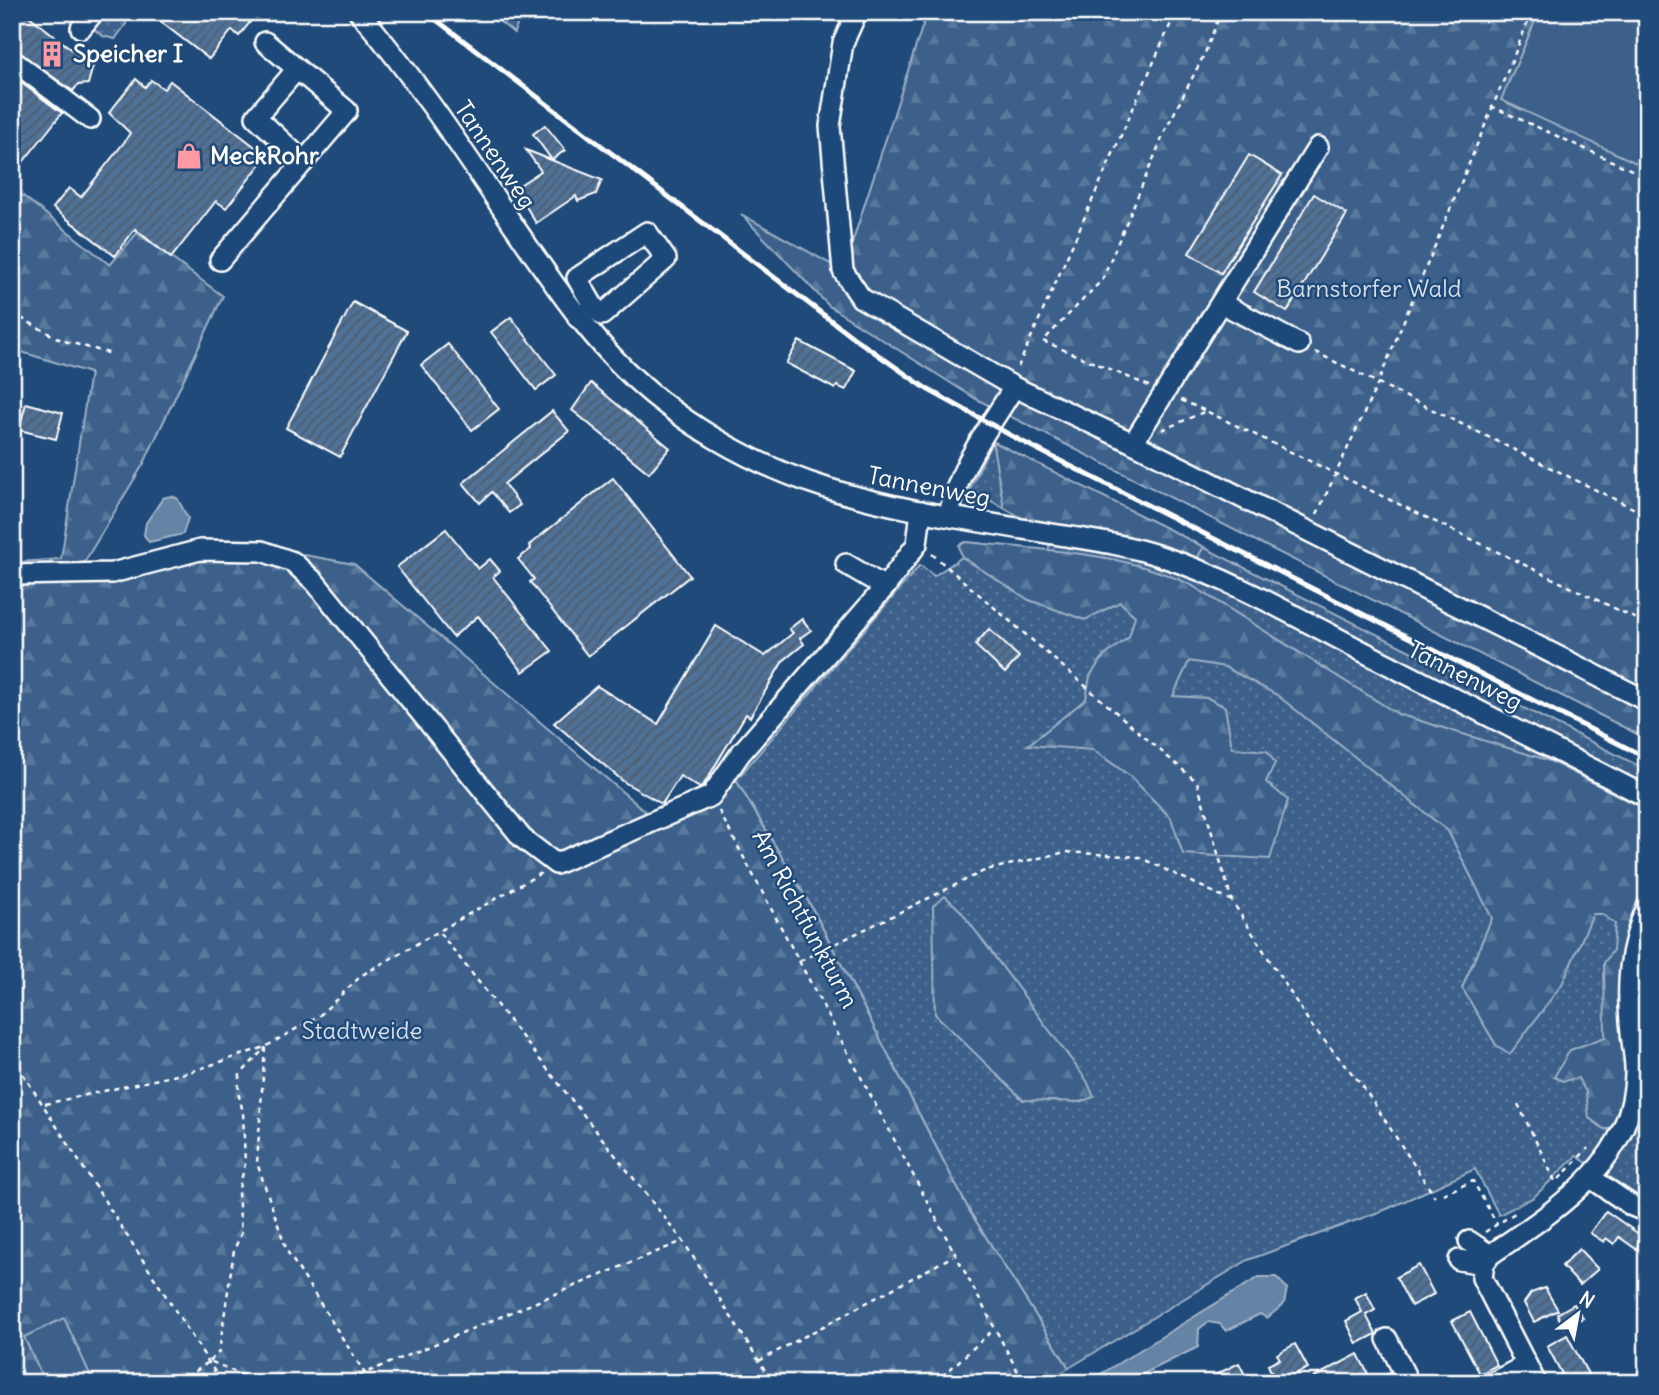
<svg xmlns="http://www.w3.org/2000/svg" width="1659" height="1395" font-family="Delius,sans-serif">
<defs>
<pattern id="grass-dots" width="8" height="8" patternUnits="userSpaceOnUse" patternTransform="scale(1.75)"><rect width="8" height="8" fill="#3c618b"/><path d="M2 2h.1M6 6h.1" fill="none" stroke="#59799c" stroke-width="1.8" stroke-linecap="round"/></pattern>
<pattern id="forest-firs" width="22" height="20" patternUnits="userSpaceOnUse" patternTransform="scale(1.75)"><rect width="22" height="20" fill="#3c618b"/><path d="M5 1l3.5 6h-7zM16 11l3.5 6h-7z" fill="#59799c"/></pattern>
<pattern id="cemetery-stones" width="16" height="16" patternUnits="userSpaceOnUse" patternTransform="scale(1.75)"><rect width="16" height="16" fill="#3c618b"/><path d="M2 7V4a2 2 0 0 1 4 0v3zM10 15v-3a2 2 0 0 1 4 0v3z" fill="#59799c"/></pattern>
<pattern id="building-hatch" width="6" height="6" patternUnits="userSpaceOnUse" patternTransform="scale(1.75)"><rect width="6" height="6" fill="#507197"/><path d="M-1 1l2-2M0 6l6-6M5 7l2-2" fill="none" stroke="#4e5b6a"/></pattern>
</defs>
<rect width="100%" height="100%" fill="#1f4a7a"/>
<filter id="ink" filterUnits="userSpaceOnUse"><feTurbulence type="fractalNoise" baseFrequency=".0143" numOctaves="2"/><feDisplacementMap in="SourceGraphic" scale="14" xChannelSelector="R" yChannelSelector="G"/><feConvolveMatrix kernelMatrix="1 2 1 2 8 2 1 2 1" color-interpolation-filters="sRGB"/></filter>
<g filter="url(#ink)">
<!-- grass -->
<g fill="url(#grass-dots)" stroke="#9eb0c5" stroke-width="2">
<path d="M 102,12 L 121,12 L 125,16 L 126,24 L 115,39 L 103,36 L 91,27 Z"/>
<path d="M 992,441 L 1647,770 L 1647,1201 L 1576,1156 L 1534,1197 L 1499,1215 L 1475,1169 L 1387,1209 L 1248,1260 L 1069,1368 L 970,1212 L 811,906 L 736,780 L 920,565 L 934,576 L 962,557 L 959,545 L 966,542 L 1048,551 L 1052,535 L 970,489 Z"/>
</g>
<!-- forest -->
<g fill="url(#forest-firs)" stroke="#9eb0c5" stroke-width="2">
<path d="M 927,12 L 1647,12 L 1647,739 L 976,399 L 829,306 L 741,214 L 843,271 Z"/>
<path d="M 12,187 L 110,265 L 137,233 L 223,296 L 144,463 L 82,566 L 70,578 L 200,555 L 288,552 L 354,564 L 652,817 L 711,796 L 736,780 L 811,906 L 970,1212 L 1069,1368 L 1044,1383 L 12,1383 L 12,560 L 20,562 L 61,559 L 90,373 L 12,349 Z"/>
<path d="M 992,441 L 1204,547 L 1191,567 L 1053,535 L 1004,508 Z"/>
<path d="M 966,542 C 1043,550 1121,551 1191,585 L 1398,714 L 1550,761 L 1647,810 L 1647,1072 L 1635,1076 L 1622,1129 L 1604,1129 L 1589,1118 L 1586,1092 L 1578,1078 L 1563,1081 L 1554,1077 L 1570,1050 L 1605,1037 L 1604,963 L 1613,950 L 1615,924 L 1602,914 L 1593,914 L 1562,984 L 1510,1054 L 1496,1045 L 1462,988 L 1492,918 L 1448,831 L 1277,695 L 1225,667 L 1189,661 L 1173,696 L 1208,698 L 1225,707 L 1232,748 L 1267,751 L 1275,763 L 1266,782 L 1288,800 L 1270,859 L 1183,854 L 1171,818 L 1130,776 L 1093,750 L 1028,745 L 1086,699 L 1090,676 L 1103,657 L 1129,637 L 1135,616 L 1120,602 L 1085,620 L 1029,600 L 962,557 L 959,545 Z"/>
<path d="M 945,896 L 960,910 L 1087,1081 L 1094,1097 L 1080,1102 L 1023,1100 L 935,1014 L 933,906 Z"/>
</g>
<!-- cemetery -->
<path fill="url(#cemetery-stones)" stroke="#9eb0c5" stroke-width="2" d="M 488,12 L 522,12 L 514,33 Z"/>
<!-- park -->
<g fill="#3c618b" stroke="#9eb0c5" stroke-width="2">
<path d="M 1539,12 L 1647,12 L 1647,168 L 1501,100 Z"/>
<path d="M 64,1318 L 94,1383 L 45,1383 L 24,1337 Z"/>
</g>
<!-- water -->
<g fill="#6583a4" stroke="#a3b5c8" stroke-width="2">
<path d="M 171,496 L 177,498 L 188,518 L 183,534 L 149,542 L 144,535 L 146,523 L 163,498 Z"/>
<path d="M 1259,1277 L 1276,1277 L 1287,1288 L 1284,1304 L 1267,1318 L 1260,1314 L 1226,1331 L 1220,1324 L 1208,1322 L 1199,1329 L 1198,1347 L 1125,1383 L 1095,1383 L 1096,1377 Z"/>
</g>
<!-- building -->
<g fill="url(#building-hatch)" stroke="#fff" stroke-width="2">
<path d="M 12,12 L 24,12 L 93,66 L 88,84 L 78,85 L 73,91 L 12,48 Z"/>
<path d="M 148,12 L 258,12 L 239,36 L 232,30 L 209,59 Z"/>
<path d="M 12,76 L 62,113 L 12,176 Z"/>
<path d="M 136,79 L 145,87 L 151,80 L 164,89 L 170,81 L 267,156 L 226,208 L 216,201 L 171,258 L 135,229 L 115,256 L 53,208 L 69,188 L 81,197 L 125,141 L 130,133 L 109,113 Z"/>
<path d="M 545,125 L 565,150 L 552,160 L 533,134 Z"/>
<path d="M 526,150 L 602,180 L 596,194 L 578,201 L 576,196 L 536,223 L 515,188 L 541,171 Z"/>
<path d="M 1249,155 L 1282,175 L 1221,273 L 1189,253 Z"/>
<path d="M 1314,194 L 1347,214 L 1287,312 L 1254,292 Z"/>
<path d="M 353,302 L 407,331 L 340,457 L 286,428 Z"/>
<path d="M 511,317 L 556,375 L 536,390 L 491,332 Z"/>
<path d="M 799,341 L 856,371 L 846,390 L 837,386 L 835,389 L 786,363 Z"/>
<path d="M 448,344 L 499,409 L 472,430 L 421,365 Z"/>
<path d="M 591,383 L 670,448 L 649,473 L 572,410 Z"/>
<path d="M 26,403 L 63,413 L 56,439 L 19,430 Z"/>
<path d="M 552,411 L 569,431 L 504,484 L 520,505 L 509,513 L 492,492 L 480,503 L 463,483 Z"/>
<path d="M 613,478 L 690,576 L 588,656 L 530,582 L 534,579 L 518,559 L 531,549 L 529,545 Z"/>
<path d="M 446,529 L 478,569 L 490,559 L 500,571 L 493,577 L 552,651 L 523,672 L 478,616 L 453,637 L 397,567 Z"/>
<path d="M 802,619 L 811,630 L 800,638 L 804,644 L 783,661 L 750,717 L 746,714 L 703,786 L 700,788 L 680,776 L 662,804 L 624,782 L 554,723 L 597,686 L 658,724 L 716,626 L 765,656 L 793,633 L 789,629 Z"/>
<path d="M 989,629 L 1019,657 L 1005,673 L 975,645 Z"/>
<path d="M 1606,1211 L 1643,1237 L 1636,1249 L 1619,1237 L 1614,1244 L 1606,1238 L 1604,1242 L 1590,1233 Z"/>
<path d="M 1579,1249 L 1598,1269 L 1580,1285 L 1562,1266 Z"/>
<path d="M 1419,1265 L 1434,1294 L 1411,1306 L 1396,1277 Z"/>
<path d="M 1545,1288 L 1558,1310 L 1534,1322 L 1524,1303 L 1531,1293 Z"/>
<path d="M 1366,1292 L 1375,1310 L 1366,1315 L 1376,1334 L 1357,1344 L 1346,1321 L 1362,1312 L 1355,1298 Z"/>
<path d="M 1574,1304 L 1583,1318 L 1564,1328 L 1557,1314 Z"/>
<path d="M 1470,1312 L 1497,1365 L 1480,1374 L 1452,1321 Z"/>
<path d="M 1567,1335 L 1582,1363 L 1593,1383 L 1548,1383 L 1562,1374 L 1547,1346 Z"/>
<path d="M 1295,1344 L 1308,1368 L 1276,1383 L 1268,1365 L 1280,1359 L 1277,1354 Z"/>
<path d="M 1358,1354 L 1372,1382 L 1390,1373 L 1395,1383 L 1303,1383 Z"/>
<path d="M 1239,1363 L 1249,1383 L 1199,1383 Z"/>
</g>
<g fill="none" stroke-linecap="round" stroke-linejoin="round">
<!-- minor casing -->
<g stroke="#fff" stroke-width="24">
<g id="minor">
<path d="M 359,12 C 417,80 466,155 516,229 C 559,292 601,355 662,402 C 777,492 890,507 1029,530 C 1072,538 1118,542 1160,556 C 1229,578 1295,616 1360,650 C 1455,699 1551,748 1647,797"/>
<path d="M 857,12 L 843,43 L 830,126 L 843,271 L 861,298 L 1014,387 C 989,428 957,468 949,516"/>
<path d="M 81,28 L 94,12"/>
<path d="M 12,60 L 90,119"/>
<path d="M 297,69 L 256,117 L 304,162"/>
<path d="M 220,260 L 347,111 L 265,42"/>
<path d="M 1221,303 L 1299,344"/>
<path d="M 578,318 L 594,307 L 602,315 L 666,259 L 647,232 L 577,278 L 594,307"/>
<path d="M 1014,387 L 1133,443 L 1647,701"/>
<path d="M 1133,443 L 1318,147"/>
<path d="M 846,564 L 885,587"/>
<path d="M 12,575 L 112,573 L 200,550 L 262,551 L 293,562 L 315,582 L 522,838 L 556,864 L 711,796 L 740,754 L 885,587 L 917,544 L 921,511"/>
<path d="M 1591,1178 L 1632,1206 L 1647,1212"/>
<path d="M 1469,1241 L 1490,1255"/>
<path d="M 1459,1260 L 1484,1264"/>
<path d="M 1387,1339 L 1409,1383"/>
<path d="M 1492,1383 L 1526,1365"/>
<path d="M 1536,1383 L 1482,1278 L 1484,1264 L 1490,1255 C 1554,1211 1633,1163 1635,1075 C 1636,1061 1632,1046 1631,1032 C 1626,986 1628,949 1647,907"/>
</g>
</g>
<!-- path -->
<g stroke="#fff" stroke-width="2.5" stroke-dasharray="5 5" stroke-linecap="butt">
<path d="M 1491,106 L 1647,177"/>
<path d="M 12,313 L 61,340 L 112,354"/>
<path d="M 1315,352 L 1647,515"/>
<path d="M 1018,367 L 1176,12"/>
<path d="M 1149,386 L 1043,341 L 1102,280 L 1166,129 L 1205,53 L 1221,12"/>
<path d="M 1181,400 L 1206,411"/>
<path d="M 1162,430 L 1206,411 L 1647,624"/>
<path d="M 1317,514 L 1378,383 L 1532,12"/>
<path d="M 932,554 L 1197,782 L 1232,901 L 1311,1025 L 1362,1085 L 1435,1197"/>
<path d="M 719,811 L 1024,1383"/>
<path d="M 440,933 L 683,1241 L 773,1383"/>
<path d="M 800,961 L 986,870 L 1066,852 L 1139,857 L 1232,901"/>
<path d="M 265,1047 L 257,1163 L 287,1251 L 371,1383"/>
<path d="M 12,1057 L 222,1383"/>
<path d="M 45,1104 L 190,1072 L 265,1047 L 320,1015 L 362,975 L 541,873"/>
<path d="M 1518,1104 L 1556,1183"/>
<path d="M 1559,1179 L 1588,1148"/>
<path d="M 1443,1194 L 1473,1181 L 1497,1224"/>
<path d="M 1485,1232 L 1518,1211"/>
<path d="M 210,1361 L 219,1352 L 234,1250 L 241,1234 L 238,1192 L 245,1165 L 243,1112 L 238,1092 L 240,1075 L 263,1050"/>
<path d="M 759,1361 L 953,1256"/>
<path d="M 179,1383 L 210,1361 L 260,1383"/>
<path d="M 341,1383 L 683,1241"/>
<path d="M 935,1383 L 994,1329"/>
</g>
<!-- minor -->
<use href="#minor" stroke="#1f4a7a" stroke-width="19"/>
<!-- rail -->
<path stroke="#fff" stroke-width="5" d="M 426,12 L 854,338 L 927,389 L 1021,441 L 1647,758"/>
</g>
</g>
<!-- icons -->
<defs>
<g id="building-bare" transform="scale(2.1)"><path d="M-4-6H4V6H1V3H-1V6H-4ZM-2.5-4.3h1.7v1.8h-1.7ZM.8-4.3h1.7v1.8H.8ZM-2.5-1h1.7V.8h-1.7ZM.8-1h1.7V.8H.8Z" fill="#ff9aa2" stroke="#1f4a7a" stroke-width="2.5" paint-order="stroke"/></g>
<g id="shop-bare" transform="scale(2.1)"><path d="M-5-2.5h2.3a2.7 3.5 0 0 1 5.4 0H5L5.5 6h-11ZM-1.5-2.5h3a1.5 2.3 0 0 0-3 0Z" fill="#ff9aa2" stroke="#1f4a7a" stroke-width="2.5" paint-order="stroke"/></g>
</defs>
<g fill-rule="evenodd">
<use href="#building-bare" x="52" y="54"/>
<use href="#shop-bare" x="189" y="156"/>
</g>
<g text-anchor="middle" stroke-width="5" stroke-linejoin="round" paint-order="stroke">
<!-- poi labels -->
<g font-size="24" font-weight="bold" fill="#fff" stroke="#1f4a7a" text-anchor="start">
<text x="73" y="62">Speicher I</text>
<text x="210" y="164">MeckRohr</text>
</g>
<!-- street labels -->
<g font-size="24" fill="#fff" stroke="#1f4a7a">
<text transform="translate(495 155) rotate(56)" y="8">Tannenweg</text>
<text transform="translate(929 487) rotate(11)" y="8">Tannenweg</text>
<text transform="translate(1465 676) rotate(27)" y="8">Tannenweg</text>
<text transform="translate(805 919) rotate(62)" y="8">Am Richtfunkturm</text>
</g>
<!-- park labels -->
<g font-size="24" fill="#d8dfe8" stroke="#1f4a7a">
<text x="1369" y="297">Barnstorfer Wald</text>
<text x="362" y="1039">Stadtweide</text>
</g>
</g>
<!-- margin -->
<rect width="1659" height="1395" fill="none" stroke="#1f4a7a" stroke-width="42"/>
<rect x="21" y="21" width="1617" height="1353" fill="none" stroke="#fff" stroke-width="2.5" filter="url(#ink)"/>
<!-- north arrow -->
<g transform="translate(1578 1314) rotate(32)" stroke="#1f4a7a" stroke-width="5" paint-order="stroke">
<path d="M0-5L12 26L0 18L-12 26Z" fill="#ffffff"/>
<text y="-10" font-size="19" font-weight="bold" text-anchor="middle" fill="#ffffff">N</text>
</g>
</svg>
